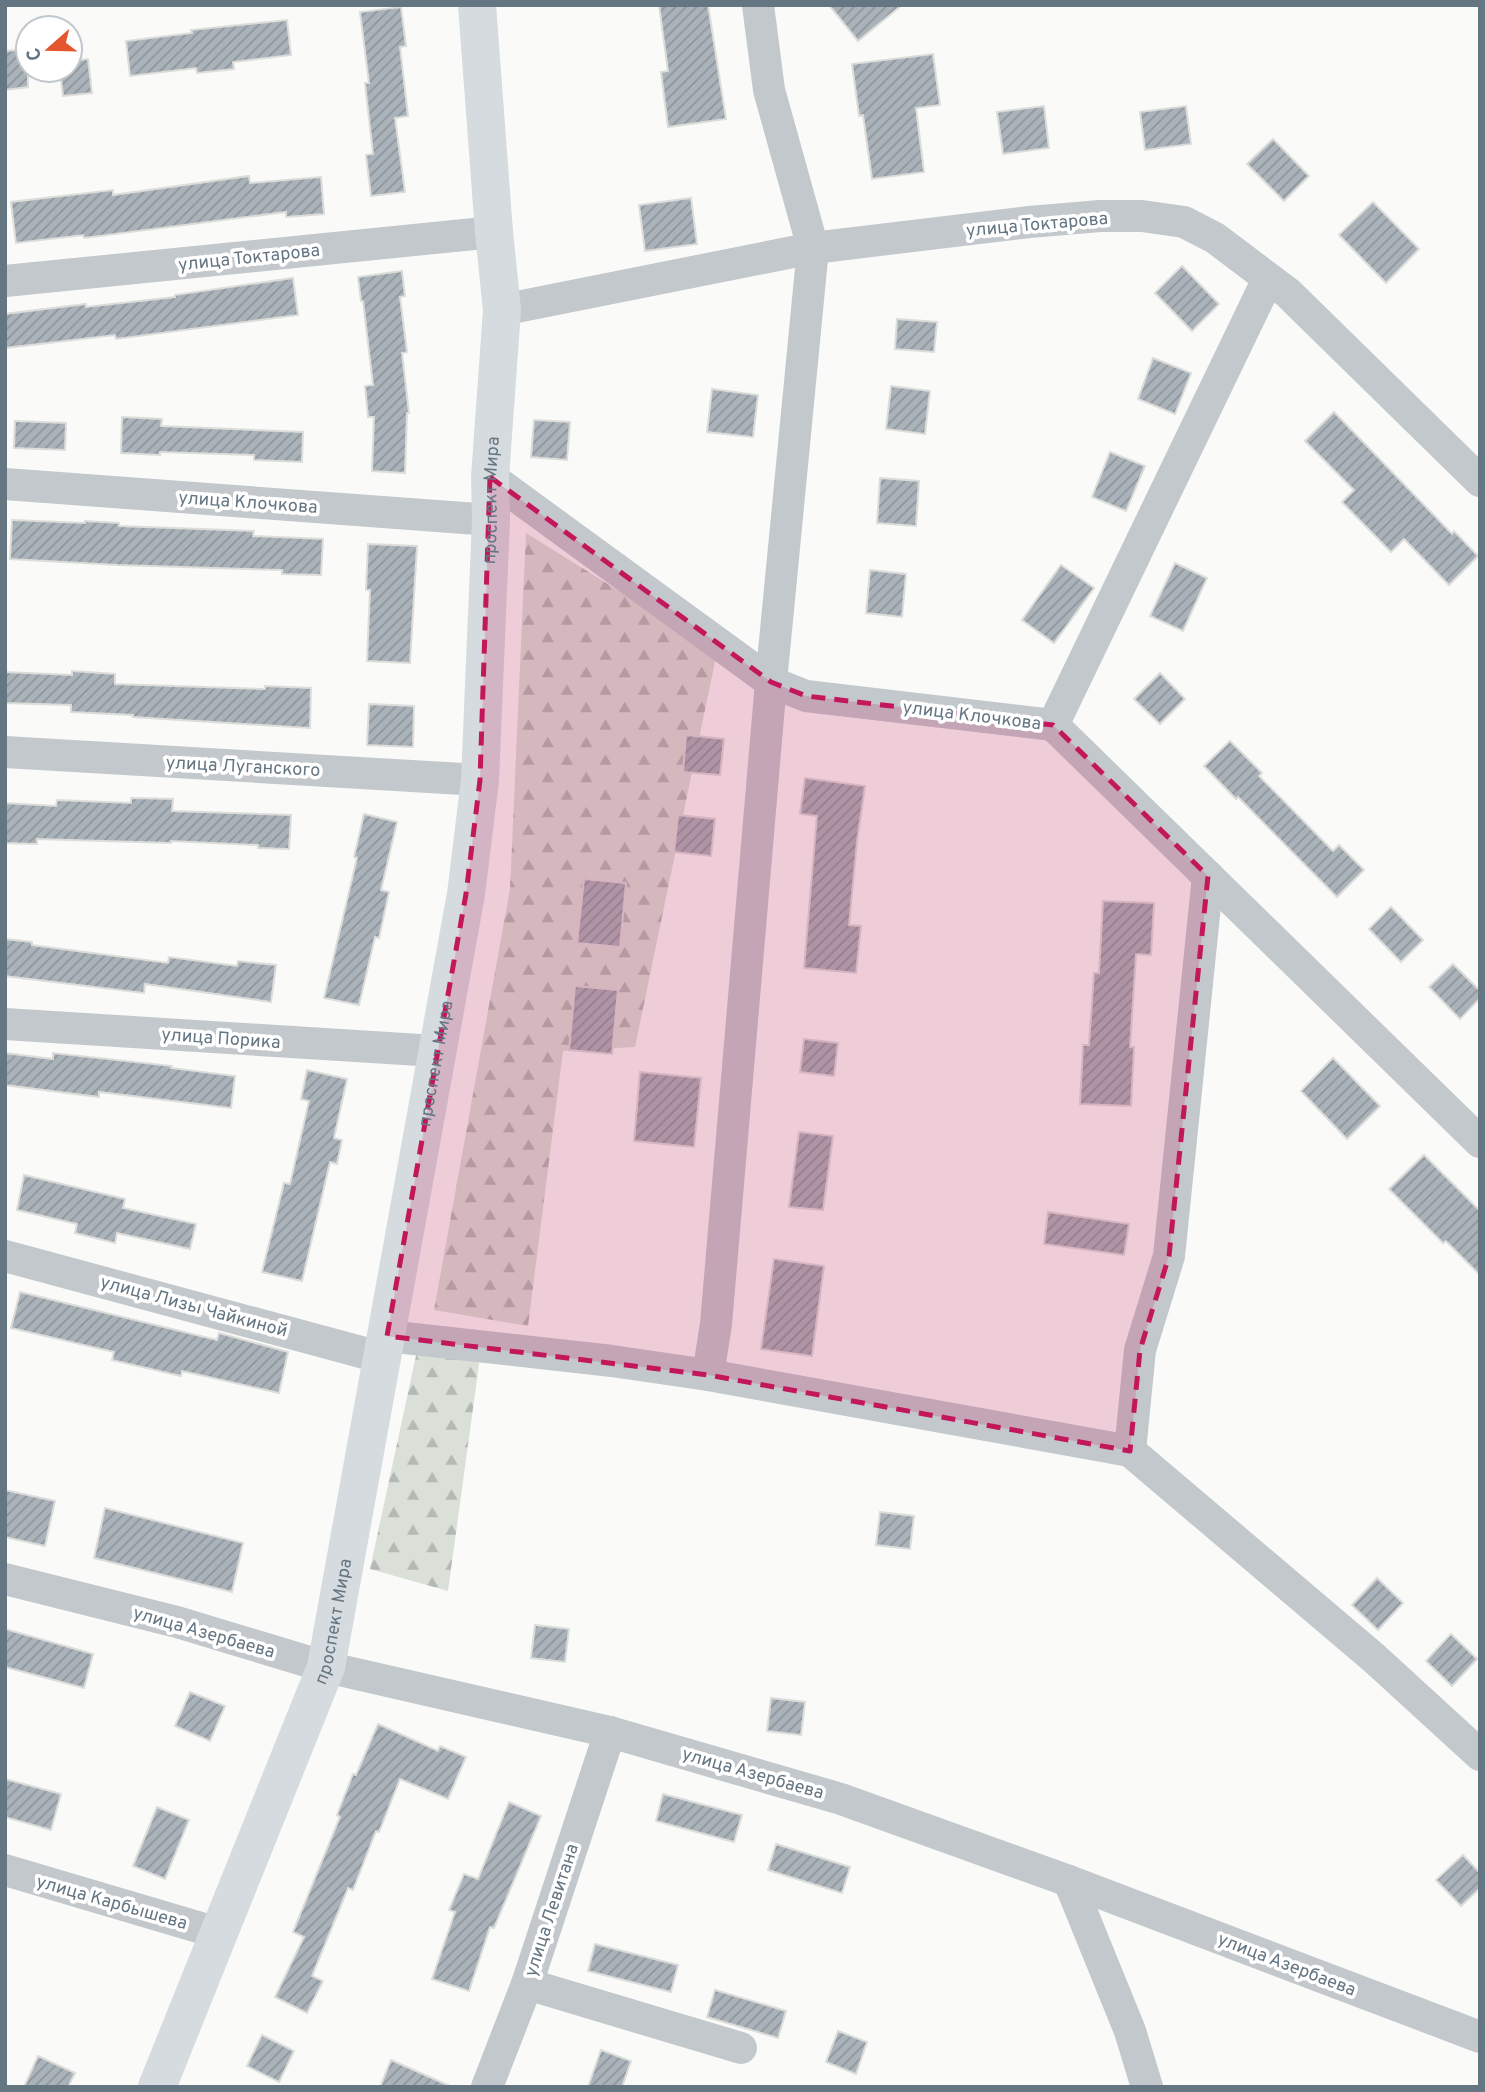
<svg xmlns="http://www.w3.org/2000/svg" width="1485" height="2092" font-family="Overpass,sans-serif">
<defs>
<pattern id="forest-firs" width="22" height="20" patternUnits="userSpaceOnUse" patternTransform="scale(1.75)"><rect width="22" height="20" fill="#dadfd7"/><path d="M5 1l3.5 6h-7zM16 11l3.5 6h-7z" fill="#b4b9b4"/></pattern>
<pattern id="building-hatch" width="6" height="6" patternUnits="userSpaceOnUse" patternTransform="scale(1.75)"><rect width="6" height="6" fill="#aab3b9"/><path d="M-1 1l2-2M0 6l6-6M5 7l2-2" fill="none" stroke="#8e969c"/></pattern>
</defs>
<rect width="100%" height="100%" fill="#fafaf8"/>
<!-- forest -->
<g fill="url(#forest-firs)">
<path d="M 526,533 L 717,652 L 635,1047 L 563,1051 L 528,1326 L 434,1310 L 510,889 Z"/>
<path d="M 417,1351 L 480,1357 L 448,1591 L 370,1569 Z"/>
</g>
<!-- building -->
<g fill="url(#building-hatch)" stroke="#dcdcda" stroke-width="2">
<path d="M 659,5 L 708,5 L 726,119 L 668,127 L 661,72 L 668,71 Z"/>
<path d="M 829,5 L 902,5 L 858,41 Z"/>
<path d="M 401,7 L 406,46 L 400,47 L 408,116 L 395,118 L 405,192 L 371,196 L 366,155 L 373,154 L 365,83 L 369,83 L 360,12 Z"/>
<path d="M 287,20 L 291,55 L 233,62 L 234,69 L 197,73 L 196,68 L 130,76 L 126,41 L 192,33 L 191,30 Z"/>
<path d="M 28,49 L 28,87 L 5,90 L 5,51 Z"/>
<path d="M 933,54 L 940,105 L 916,108 L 924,172 L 872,179 L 863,115 L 859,116 L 852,64 Z"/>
<path d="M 88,59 L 92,93 L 63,96 L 60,70 L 70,70 L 70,61 Z"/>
<path d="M 1044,106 L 1049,148 L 1003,154 L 997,112 Z"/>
<path d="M 1186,106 L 1191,144 L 1145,150 L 1140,112 Z"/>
<path d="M 1273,139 L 1309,176 L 1284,201 L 1247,164 Z"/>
<path d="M 249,176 L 250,183 L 321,177 L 324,214 L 286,217 L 286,212 L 84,238 L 83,235 L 16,243 L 11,202 L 113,190 L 113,195 Z"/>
<path d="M 691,198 L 697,244 L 645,251 L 639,205 Z"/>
<path d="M 1373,202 L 1419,249 L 1386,283 L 1339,235 Z"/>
<path d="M 1182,266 L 1219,304 L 1192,331 L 1155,293 Z"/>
<path d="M 402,271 L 405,296 L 400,297 L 407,352 L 402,353 L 409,413 L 407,413 L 405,473 L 372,471 L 374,417 L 368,417 L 365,386 L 373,385 L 363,301 L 361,301 L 358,277 Z"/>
<path d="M 293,278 L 298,315 L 116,339 L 115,335 L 5,348 L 5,314 L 86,304 L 86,307 L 175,297 L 175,295 Z"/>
<path d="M 897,319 L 937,322 L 934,352 L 895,349 Z"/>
<path d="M 1153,358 L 1191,373 L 1175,414 L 1138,399 Z"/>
<path d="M 891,386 L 930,391 L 925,434 L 886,429 Z"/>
<path d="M 712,389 L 758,395 L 753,437 L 707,432 Z"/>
<path d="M 1334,412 L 1452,534 L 1454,531 L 1478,556 L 1449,585 L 1404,539 L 1391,552 L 1342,502 L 1354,490 L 1305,441 Z"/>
<path d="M 122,417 L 162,419 L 161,426 L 303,432 L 302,462 L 254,460 L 254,455 L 160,452 L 160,455 L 121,453 Z"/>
<path d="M 534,420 L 570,422 L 567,460 L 531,457 Z"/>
<path d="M 15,421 L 66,423 L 65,450 L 14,448 Z"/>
<path d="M 1110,452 L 1145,466 L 1126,511 L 1092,497 Z"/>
<path d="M 880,478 L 919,481 L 916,526 L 877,523 Z"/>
<path d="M 12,520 L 85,523 L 85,521 L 119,523 L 119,526 L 254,531 L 253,536 L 323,539 L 321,575 L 282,574 L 282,570 L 118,565 L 10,559 Z"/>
<path d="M 368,544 L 417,546 L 410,663 L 367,661 L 370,590 L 366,590 Z"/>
<path d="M 1175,563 L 1207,578 L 1183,631 L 1150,616 Z"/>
<path d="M 1061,565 L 1094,588 L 1054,643 L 1022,620 Z"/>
<path d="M 870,570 L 906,574 L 902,617 L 866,613 Z"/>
<path d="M 72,671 L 115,674 L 115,684 L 265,689 L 265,686 L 311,688 L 310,728 L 133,717 L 133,715 L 71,712 L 71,705 L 5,703 L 5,672 L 72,675 Z"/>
<path d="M 1160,673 L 1185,699 L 1160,724 L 1134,699 Z"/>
<path d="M 369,704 L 414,706 L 413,747 L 367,745 Z"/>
<path d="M 686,735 L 724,739 L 720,775 L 683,772 Z"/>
<path d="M 1230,741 L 1262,773 L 1259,776 L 1333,851 L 1339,845 L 1364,870 L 1337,897 L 1238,797 L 1236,799 L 1204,766 Z"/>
<path d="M 805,778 L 865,786 L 857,841 L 849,925 L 861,926 L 856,973 L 804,968 L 817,816 L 800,814 Z"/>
<path d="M 131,798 L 173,799 L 172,811 L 291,815 L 289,849 L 258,848 L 258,845 L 171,841 L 171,843 L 37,839 L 37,844 L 5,843 L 5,803 L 56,806 L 57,800 L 131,803 Z"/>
<path d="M 364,814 L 397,822 L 381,890 L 389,892 L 379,938 L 375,937 L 359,1005 L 324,998 L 357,858 L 354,857 Z"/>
<path d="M 678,815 L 715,819 L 711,856 L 674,852 Z"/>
<path d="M 584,879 L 626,883 L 620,947 L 577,943 Z"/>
<path d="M 1103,901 L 1154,903 L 1151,955 L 1136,954 L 1130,1047 L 1134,1047 L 1131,1106 L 1080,1104 L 1083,1045 L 1089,1045 L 1094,973 L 1099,973 Z"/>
<path d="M 1391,907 L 1423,940 L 1401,962 L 1369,929 Z"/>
<path d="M 5,939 L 32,942 L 32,945 L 168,963 L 169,957 L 237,966 L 238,961 L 276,965 L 271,1002 L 145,984 L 144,993 L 5,976 Z"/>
<path d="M 1453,964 L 1480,991 L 1480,998 L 1460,1019 L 1429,987 Z"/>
<path d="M 575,986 L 618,990 L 612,1054 L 569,1050 Z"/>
<path d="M 804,1039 L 838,1043 L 834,1076 L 800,1072 Z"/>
<path d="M 5,1053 L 53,1059 L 53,1053 L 172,1066 L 171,1068 L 235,1076 L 231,1108 L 99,1092 L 99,1097 L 5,1085 Z"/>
<path d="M 1333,1058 L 1380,1106 L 1347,1139 L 1301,1091 Z"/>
<path d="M 307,1070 L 347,1079 L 334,1138 L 342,1140 L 337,1164 L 330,1162 L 302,1281 L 262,1272 L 284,1183 L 290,1184 L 309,1101 L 301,1099 Z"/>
<path d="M 640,1072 L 701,1078 L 694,1147 L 634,1141 Z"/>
<path d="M 799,1132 L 833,1136 L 823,1210 L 789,1207 Z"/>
<path d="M 1424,1155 L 1480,1211 L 1480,1275 L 1446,1241 L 1443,1243 L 1389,1189 Z"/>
<path d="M 24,1175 L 125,1199 L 123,1208 L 196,1224 L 190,1249 L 117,1233 L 115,1243 L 75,1233 L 77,1224 L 17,1210 Z"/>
<path d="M 1048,1212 L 1129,1224 L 1124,1255 L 1044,1244 Z"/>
<path d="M 774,1259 L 824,1266 L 812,1356 L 761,1349 Z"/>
<path d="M 20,1292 L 217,1340 L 219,1333 L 288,1352 L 279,1393 L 182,1371 L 181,1376 L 112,1360 L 114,1352 L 11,1328 Z"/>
<path d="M 5,1490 L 55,1501 L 45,1546 L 5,1537 Z"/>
<path d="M 105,1508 L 243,1543 L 232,1592 L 94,1558 Z"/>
<path d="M 880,1512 L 914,1516 L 910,1549 L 876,1545 Z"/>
<path d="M 1377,1578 L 1403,1603 L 1378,1630 L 1352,1605 Z"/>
<path d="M 535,1625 L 569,1629 L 565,1662 L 531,1658 Z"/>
<path d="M 5,1629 L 93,1654 L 84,1688 L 5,1667 Z"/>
<path d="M 1451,1634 L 1477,1659 L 1452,1686 L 1426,1661 Z"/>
<path d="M 190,1692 L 225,1706 L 210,1741 L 175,1726 Z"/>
<path d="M 771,1698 L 805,1702 L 801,1735 L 767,1731 Z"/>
<path d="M 378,1724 L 438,1751 L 440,1746 L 466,1757 L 448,1799 L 400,1779 L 379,1832 L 376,1831 L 353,1890 L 348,1888 L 312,1976 L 323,1981 L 307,2013 L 275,1997 L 304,1937 L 293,1932 L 340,1817 L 337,1815 L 353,1774 L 356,1775 Z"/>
<path d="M 5,1779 L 61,1794 L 51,1830 L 5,1817 Z"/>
<path d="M 663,1794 L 742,1815 L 734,1842 L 656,1821 Z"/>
<path d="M 509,1802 L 541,1816 L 494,1928 L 490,1927 L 469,1991 L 432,1979 L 455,1912 L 449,1910 L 464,1874 L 478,1879 Z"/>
<path d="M 157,1807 L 189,1820 L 165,1879 L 133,1866 Z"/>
<path d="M 776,1844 L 850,1867 L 842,1893 L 768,1870 Z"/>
<path d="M 1463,1855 L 1480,1873 L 1480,1888 L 1461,1906 L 1436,1880 Z"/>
<path d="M 595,1944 L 678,1965 L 671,1992 L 588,1971 Z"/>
<path d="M 715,1990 L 786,2011 L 778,2038 L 707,2017 Z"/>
<path d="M 838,2031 L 867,2042 L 856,2074 L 826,2062 Z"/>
<path d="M 262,2035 L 294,2051 L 279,2082 L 247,2066 Z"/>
<path d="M 601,2050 L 631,2061 L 622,2087 L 588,2087 Z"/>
<path d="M 38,2056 L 75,2073 L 68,2087 L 24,2087 Z"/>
<path d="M 391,2060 L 452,2087 L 380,2087 Z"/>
</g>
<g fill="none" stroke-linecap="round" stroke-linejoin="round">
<!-- minor -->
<g stroke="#c3c8cc" stroke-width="32">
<path d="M 5,281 L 494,232"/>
<path d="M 502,310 L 813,248 L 1029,222 L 1100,216 L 1142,216 L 1184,222 L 1215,238 L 1288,293 L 1480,481"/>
<path d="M 490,477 L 771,682 L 806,696 L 1053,725 L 1480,1142"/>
<path d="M 5,484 L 491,520"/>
<path d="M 1053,725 L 1268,279"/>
<path d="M 5,752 L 480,780"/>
<path d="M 5,1024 L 436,1051"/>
<path d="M 5,1256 L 383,1358"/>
<path d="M 387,1336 L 612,1361 L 708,1375 L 716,1324 L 771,682 L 813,248 L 769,90 L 758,5"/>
<path d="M 708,1375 L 1130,1451 L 1374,1658 L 1480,1755"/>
<path d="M 1130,1451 L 1140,1350 L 1169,1256 L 1208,876"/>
<path d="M 5,1579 L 177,1622 L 326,1667 L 610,1732 L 841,1799 L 1069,1881 L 1480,2037"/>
<path d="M 5,1870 L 218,1933"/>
<path d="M 1069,1881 L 1130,2031 L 1147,2087"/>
<path d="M 527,1984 L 741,2048"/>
<path d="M 487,2087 L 527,1984 L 610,1732"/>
</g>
<!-- major -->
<path stroke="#d6dbdf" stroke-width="38" id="s1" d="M 157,2087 L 326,1667 L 466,894 L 480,780 L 491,520 L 490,477 L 502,310 L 494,232 L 477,5"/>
</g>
<!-- marked area -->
<path fill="#c2185b" fill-opacity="0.2" stroke="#c2185b" stroke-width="5" stroke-dasharray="14 9" stroke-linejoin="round" d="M 490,477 L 771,682 L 806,696 L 1053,725 L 1208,876 L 1169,1256 L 1140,1350 L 1130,1451 L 708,1375 L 387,1336 L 466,894 L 480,780 Z"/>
<g text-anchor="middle" stroke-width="7" stroke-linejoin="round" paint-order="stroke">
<!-- street labels -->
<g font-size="18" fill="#657683" stroke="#fff">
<text transform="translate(1037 224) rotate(-5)" y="6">улица Токтарова</text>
<text transform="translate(249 257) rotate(-6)" y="6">улица Токтарова</text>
<text transform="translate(248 502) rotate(4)" y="6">улица Клочкова</text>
<text dy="6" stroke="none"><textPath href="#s1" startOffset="1633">проспект Мира</textPath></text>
<text transform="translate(972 715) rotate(7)" y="6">улица Клочкова</text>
<text transform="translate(243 766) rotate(3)" y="6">улица Луганского</text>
<text transform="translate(221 1038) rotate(4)" y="6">улица Порика</text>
<text dy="6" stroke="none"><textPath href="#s1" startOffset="1066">проспект Мира</textPath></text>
<text transform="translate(194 1306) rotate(15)" y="6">улица Лизы Чайкиной</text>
<text dy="6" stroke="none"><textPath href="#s1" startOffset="499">проспект Мира</textPath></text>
<text transform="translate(204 1632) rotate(16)" y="6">улица Азербаева</text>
<text transform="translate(753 1773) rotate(16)" y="6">улица Азербаева</text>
<text transform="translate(112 1902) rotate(16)" y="6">улица Карбышева</text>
<text transform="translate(551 1910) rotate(-72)" y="6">улица Левитана</text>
<text transform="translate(1287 1964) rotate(21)" y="6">улица Азербаева</text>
</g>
</g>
<!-- border -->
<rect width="1485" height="2092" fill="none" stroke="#657683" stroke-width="14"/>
<!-- north arrow -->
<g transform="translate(49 49) rotate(250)"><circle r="33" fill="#ffffff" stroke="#c1c8cd" stroke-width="2"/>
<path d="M0-5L12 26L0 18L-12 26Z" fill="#e4572e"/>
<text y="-10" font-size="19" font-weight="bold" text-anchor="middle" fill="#657683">С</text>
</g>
</svg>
